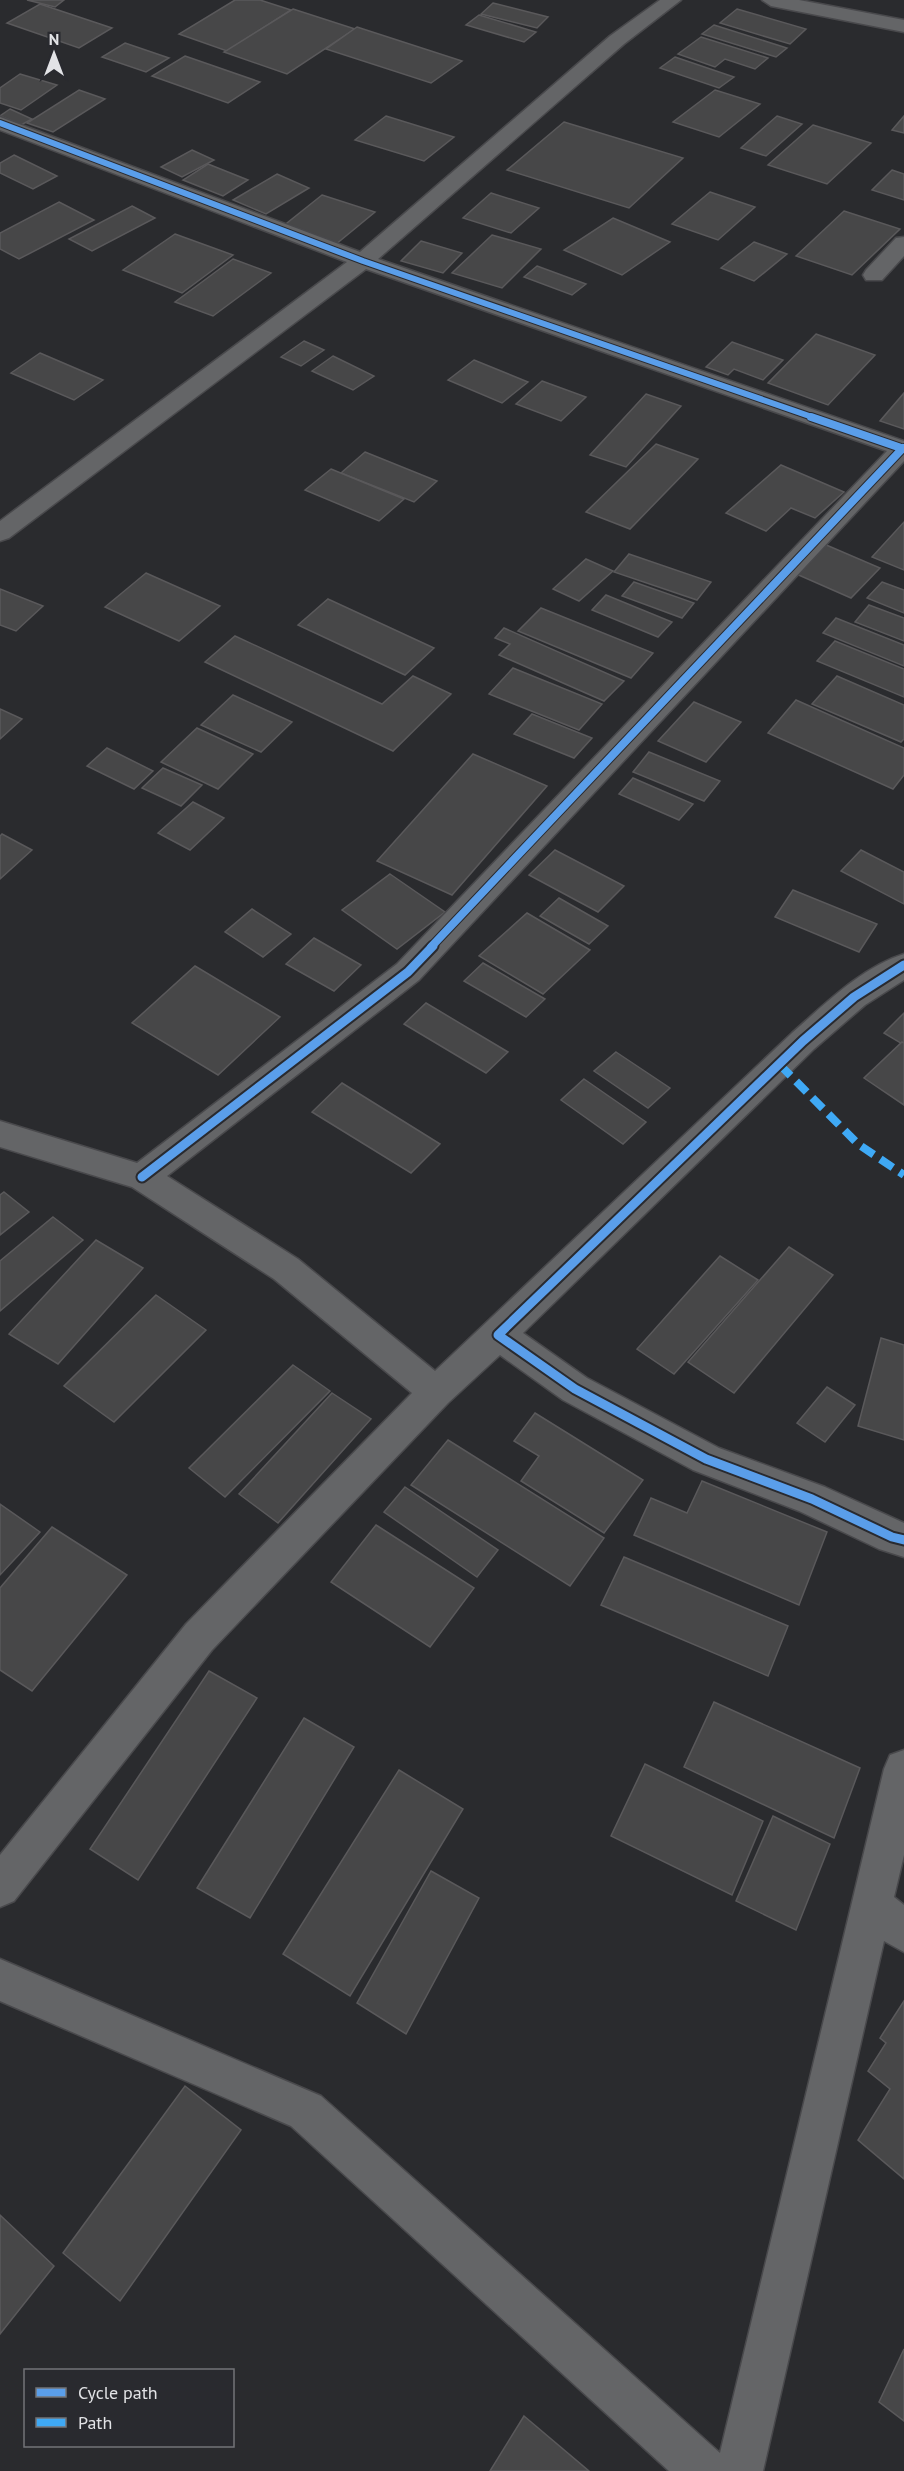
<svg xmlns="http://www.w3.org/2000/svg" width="904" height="2471" font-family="'PT Sans',sans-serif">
<rect width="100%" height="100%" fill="#2a2b2e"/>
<!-- building -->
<g fill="#474748" stroke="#5a595b" stroke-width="1.5">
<path d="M 27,0 L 64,0 L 55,7 Z"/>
<path d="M 235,0 L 260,0 L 291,10 L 227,51 L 179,34 Z"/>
<path d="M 493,3 L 548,17 L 537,28 L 481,14 Z"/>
<path d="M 40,4 L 112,28 L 79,48 L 7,23 Z"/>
<path d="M 293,9 L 355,29 L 287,74 L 224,52 Z"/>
<path d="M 737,9 L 806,29 L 790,44 L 720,23 Z"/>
<path d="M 479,15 L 536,32 L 524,42 L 466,25 Z"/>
<path d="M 714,25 L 787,48 L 776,57 L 702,34 Z"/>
<path d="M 357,27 L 462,61 L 431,83 L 326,49 Z"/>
<path d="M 701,37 L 768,58 L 755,69 L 725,59 L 715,67 L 678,54 Z"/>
<path d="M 125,43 L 169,58 L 146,72 L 102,57 Z"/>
<path d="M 185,56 L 260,82 L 228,103 L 152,76 Z"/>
<path d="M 675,57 L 734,77 L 719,88 L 660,68 Z"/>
<path d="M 20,74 L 57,85 L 21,110 L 0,103 L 0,88 Z"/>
<path d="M 79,90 L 105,99 L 53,132 L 27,123 Z"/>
<path d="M 715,90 L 760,104 L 719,137 L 673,122 Z"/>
<path d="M 10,109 L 32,119 L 21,125 L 0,116 Z"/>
<path d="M 386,116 L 454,137 L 424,161 L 355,140 Z"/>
<path d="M 777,116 L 802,124 L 766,156 L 741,148 Z"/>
<path d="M 904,116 L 904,133 L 892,130 Z"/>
<path d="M 564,122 L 683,158 L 629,208 L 507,170 Z"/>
<path d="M 813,125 L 871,143 L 827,184 L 768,165 Z"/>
<path d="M 192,150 L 214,160 L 182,177 L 161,167 Z"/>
<path d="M 14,155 L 57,176 L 33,189 L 0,173 L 0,163 Z"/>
<path d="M 208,164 L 248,180 L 223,196 L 183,180 Z"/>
<path d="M 892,170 L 904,174 L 904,200 L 872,190 Z"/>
<path d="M 277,174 L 309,188 L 266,214 L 233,200 Z"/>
<path d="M 710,192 L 755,207 L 718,240 L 672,224 Z"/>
<path d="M 491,193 L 539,208 L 511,233 L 463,218 Z"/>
<path d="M 322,195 L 375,212 L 335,245 L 282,227 Z"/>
<path d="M 59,202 L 94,220 L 19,259 L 0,249 L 0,233 Z"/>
<path d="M 132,206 L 155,218 L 92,251 L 69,239 Z"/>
<path d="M 844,211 L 900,229 L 852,275 L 796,256 Z"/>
<path d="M 613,218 L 670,242 L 622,275 L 564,250 Z"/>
<path d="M 175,234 L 233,255 L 182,293 L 123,270 Z"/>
<path d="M 492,235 L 541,249 L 502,288 L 452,273 Z"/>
<path d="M 421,241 L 462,253 L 443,273 L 401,261 Z"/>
<path d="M 754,242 L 787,254 L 754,281 L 721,268 Z"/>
<path d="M 233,259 L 271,273 L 213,316 L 175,302 Z"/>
<path d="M 537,266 L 586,284 L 572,295 L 524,277 Z"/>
<path d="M 816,334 L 875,355 L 828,405 L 768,383 Z"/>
<path d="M 304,341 L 324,350 L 301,366 L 281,357 Z"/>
<path d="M 732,342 L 783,360 L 763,380 L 734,369 L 728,375 L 706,367 Z"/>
<path d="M 40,353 L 103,380 L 74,400 L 11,373 Z"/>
<path d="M 333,356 L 374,376 L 353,390 L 312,371 Z"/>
<path d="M 474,360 L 528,382 L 502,403 L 448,380 Z"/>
<path d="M 542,381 L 586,397 L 561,421 L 516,404 Z"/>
<path d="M 904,393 L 904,429 L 880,421 Z"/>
<path d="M 646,394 L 681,406 L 626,467 L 590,455 Z"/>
<path d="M 656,444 L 698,459 L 630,529 L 586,512 Z"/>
<path d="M 365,452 L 437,481 L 414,502 L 341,473 Z"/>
<path d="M 781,465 L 844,492 L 815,518 L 791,508 L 766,531 L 726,513 Z"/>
<path d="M 331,469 L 404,499 L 379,521 L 305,490 Z"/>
<path d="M 904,522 L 904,570 L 872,557 Z"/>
<path d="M 824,544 L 880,568 L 851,598 L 794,573 Z"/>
<path d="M 629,554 L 711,582 L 697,600 L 614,572 Z"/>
<path d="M 586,559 L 613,571 L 579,601 L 553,589 Z"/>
<path d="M 146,573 L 220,606 L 179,641 L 105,607 Z"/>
<path d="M 634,582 L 694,603 L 682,618 L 622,596 Z"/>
<path d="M 882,582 L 904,590 L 904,613 L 867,598 Z"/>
<path d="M 0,589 L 43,606 L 16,631 L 0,625 Z"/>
<path d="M 606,595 L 672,622 L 658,637 L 592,610 Z"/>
<path d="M 328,599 L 434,648 L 405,675 L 298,625 Z"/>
<path d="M 869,605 L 904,618 L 904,641 L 855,622 Z"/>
<path d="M 541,608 L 653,653 L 631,678 L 518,631 Z"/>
<path d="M 836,618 L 904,645 L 904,666 L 823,633 Z"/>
<path d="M 504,628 L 624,681 L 604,701 L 499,655 L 510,644 L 495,638 Z"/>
<path d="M 235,636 L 382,704 L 413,676 L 451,694 L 393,751 L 205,662 Z"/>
<path d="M 835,641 L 904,669 L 904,697 L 817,661 Z"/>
<path d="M 513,668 L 602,704 L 579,730 L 489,694 Z"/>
<path d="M 837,676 L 904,705 L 904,739 L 901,742 L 812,704 Z"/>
<path d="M 233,695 L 292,722 L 261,752 L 201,725 Z"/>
<path d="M 796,700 L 904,748 L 904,775 L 893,789 L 768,733 Z"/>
<path d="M 694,702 L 741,722 L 706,762 L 658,741 Z"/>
<path d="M 0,709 L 22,719 L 0,739 Z"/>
<path d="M 532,714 L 592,738 L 574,758 L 514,734 Z"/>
<path d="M 197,728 L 253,754 L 218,789 L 161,762 Z"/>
<path d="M 107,748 L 153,771 L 134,789 L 87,766 Z"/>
<path d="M 649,752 L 720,781 L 704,801 L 633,772 Z"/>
<path d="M 473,754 L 547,786 L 452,895 L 377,861 Z"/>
<path d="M 163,768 L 202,785 L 181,806 L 142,788 Z"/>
<path d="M 633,778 L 693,804 L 679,820 L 619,794 Z"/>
<path d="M 193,802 L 224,818 L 190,850 L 158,833 Z"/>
<path d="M 2,834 L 32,850 L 0,879 L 0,836 Z"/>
<path d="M 555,850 L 624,886 L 598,912 L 529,875 Z"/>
<path d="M 861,850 L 904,872 L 904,904 L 841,871 Z"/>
<path d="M 390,874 L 445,912 L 397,949 L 342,910 Z"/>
<path d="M 793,890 L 877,924 L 859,952 L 775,917 Z"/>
<path d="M 559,898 L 608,926 L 589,944 L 540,916 Z"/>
<path d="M 252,909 L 291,934 L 263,957 L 225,932 Z"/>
<path d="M 527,913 L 590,950 L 543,994 L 479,956 Z"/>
<path d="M 314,938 L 361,965 L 334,991 L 286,964 Z"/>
<path d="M 483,963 L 545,999 L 526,1017 L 464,981 Z"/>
<path d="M 195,966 L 280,1017 L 218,1075 L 132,1023 Z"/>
<path d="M 426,1003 L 508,1052 L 486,1073 L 404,1024 Z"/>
<path d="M 904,1013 L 904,1045 L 884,1033 Z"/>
<path d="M 902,1042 L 904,1043 L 904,1105 L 864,1078 Z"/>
<path d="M 616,1052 L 670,1088 L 648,1108 L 594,1071 Z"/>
<path d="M 584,1079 L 646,1122 L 623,1144 L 561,1100 Z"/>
<path d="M 342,1083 L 440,1144 L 411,1173 L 312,1112 Z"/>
<path d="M 4,1192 L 29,1212 L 0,1235 L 0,1195 Z"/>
<path d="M 53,1217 L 83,1240 L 0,1311 L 0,1261 Z"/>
<path d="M 96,1240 L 143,1268 L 58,1364 L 9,1334 Z"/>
<path d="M 789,1247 L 833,1275 L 734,1393 L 688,1362 Z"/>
<path d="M 720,1256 L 758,1280 L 674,1374 L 637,1349 Z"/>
<path d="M 156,1295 L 206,1330 L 114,1422 L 64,1386 Z"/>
<path d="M 881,1338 L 904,1345 L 904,1440 L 858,1426 Z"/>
<path d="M 293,1365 L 330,1391 L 225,1497 L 189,1468 Z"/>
<path d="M 827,1387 L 855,1405 L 825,1442 L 797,1423 Z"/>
<path d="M 332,1393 L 371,1419 L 278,1523 L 239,1494 Z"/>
<path d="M 535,1413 L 643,1480 L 604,1533 L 521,1481 L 539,1456 L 514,1441 Z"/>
<path d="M 448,1440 L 604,1538 L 570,1586 L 411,1485 Z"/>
<path d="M 702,1481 L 827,1532 L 799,1605 L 634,1535 L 651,1498 L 687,1513 Z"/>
<path d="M 405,1487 L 498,1550 L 477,1577 L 384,1512 Z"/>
<path d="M 0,1504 L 40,1532 L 0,1575 Z"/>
<path d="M 376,1525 L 474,1588 L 430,1647 L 331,1582 Z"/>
<path d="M 52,1527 L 127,1575 L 32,1691 L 0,1670 L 0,1588 Z"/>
<path d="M 624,1557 L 788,1626 L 768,1676 L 601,1605 Z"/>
<path d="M 209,1671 L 257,1698 L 138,1880 L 90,1849 Z"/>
<path d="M 714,1702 L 860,1768 L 834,1838 L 684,1767 Z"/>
<path d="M 304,1718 L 354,1747 L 250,1918 L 197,1888 Z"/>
<path d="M 645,1764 L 763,1821 L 732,1895 L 611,1836 Z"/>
<path d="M 399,1770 L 463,1809 L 350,1996 L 283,1954 Z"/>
<path d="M 773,1816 L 830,1844 L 796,1930 L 736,1901 Z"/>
<path d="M 431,1871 L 479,1898 L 406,2034 L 357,2003 Z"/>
<path d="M 904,2001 L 904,2179 L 858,2140 L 890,2089 L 868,2071 L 886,2043 L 880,2038 Z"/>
<path d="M 185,2086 L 241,2130 L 120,2301 L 63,2253 Z"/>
<path d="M 0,2215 L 54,2266 L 0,2334 Z"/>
<path d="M 904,2349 L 904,2421 L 879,2402 Z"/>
<path d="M 524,2416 L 589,2471 L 490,2471 Z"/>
</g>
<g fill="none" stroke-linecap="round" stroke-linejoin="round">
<!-- minor casing -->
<g stroke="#49494c" stroke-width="3">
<g id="minor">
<path d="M 660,0 L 681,0 L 624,44 L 378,259 L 904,441 L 904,461 L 419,980 L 167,1176 L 298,1259 L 435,1371 L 792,1033 C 825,1004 862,967 904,954 L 904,980 L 865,1005 L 814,1049 L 523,1333 L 587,1378 L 719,1448 L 825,1487 L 904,1523 L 904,1557 L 879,1549 L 799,1511 L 693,1470 L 563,1400 L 500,1355 L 448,1403 L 212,1650 L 14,1901 L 0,1907 L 0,1855 L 186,1624 L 412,1393 L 274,1279 L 132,1187 L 0,1147 L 0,1121 L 137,1163 L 397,964 L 887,451 L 366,269 L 9,538 L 0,541 L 0,521 L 347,262 L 0,130 L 0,117 L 360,252 L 610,36 Z"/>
<path d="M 762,0 L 799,0 L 904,20 L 904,32 L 771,6 Z"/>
<path d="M 904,237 L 904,256 L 882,280 L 866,280 L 863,275 L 866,270 L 896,238 Z"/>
<path d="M 904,1750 L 904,1855 L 894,1897 L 904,1905 L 904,1952 L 884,1941 L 763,2471 L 669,2471 L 291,2126 L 0,2001 L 0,1959 L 321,2096 L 720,2453 L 884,1769 L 890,1755 Z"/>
</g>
</g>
<!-- minor -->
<use href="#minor" fill="#646567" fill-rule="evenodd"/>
<!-- quiet -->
<path stroke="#3fa9f5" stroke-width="8" stroke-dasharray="15 8" stroke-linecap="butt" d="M 780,1065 L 858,1144 L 904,1175"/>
<!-- cycleway-far2 casing -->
<g stroke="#292a2f" stroke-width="8">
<path id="cycleway-far2" d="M 0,123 L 363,261 L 815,418"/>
</g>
<!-- cycleway-far1 casing -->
<g stroke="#292a2f" stroke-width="10">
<g id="cycleway-far1">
<path d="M 811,417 L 904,449"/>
<path d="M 431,947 L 903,448"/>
</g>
</g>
<!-- cycleway casing -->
<g stroke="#292a2f" stroke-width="13">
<g id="cycleway">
<path d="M 904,965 L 854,997 L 803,1041 L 498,1335 L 575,1389 L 706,1459 L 812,1499 L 892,1537 L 904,1540"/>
<path d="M 142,1177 L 408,972 L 433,946"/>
</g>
</g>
<!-- cycleway-far2 -->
<use href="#cycleway-far2" stroke="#5a9eea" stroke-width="6"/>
<!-- cycleway-far1 -->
<use href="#cycleway-far1" stroke="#5a9eea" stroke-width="8"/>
<!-- cycleway -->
<use href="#cycleway" stroke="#5a9eea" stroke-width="9"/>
</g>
<!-- legend -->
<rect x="24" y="2369" width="210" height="78" fill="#292a2f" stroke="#737478" stroke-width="1.5"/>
<rect x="36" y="2388" width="30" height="9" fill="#5a9eea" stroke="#737478" stroke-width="1.5"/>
<text x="78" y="2399" font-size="18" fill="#e2e3e6">Cycle path</text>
<rect x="36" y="2418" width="30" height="9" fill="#3fa9f5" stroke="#737478" stroke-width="1.5"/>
<text x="78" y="2429" font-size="18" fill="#e2e3e6">Path</text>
<!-- north arrow -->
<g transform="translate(54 54)" stroke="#292a2f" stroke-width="4.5" paint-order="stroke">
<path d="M0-4.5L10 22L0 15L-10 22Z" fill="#e2e3e6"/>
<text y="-9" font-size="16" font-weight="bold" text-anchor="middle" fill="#e2e3e6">N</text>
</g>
</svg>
